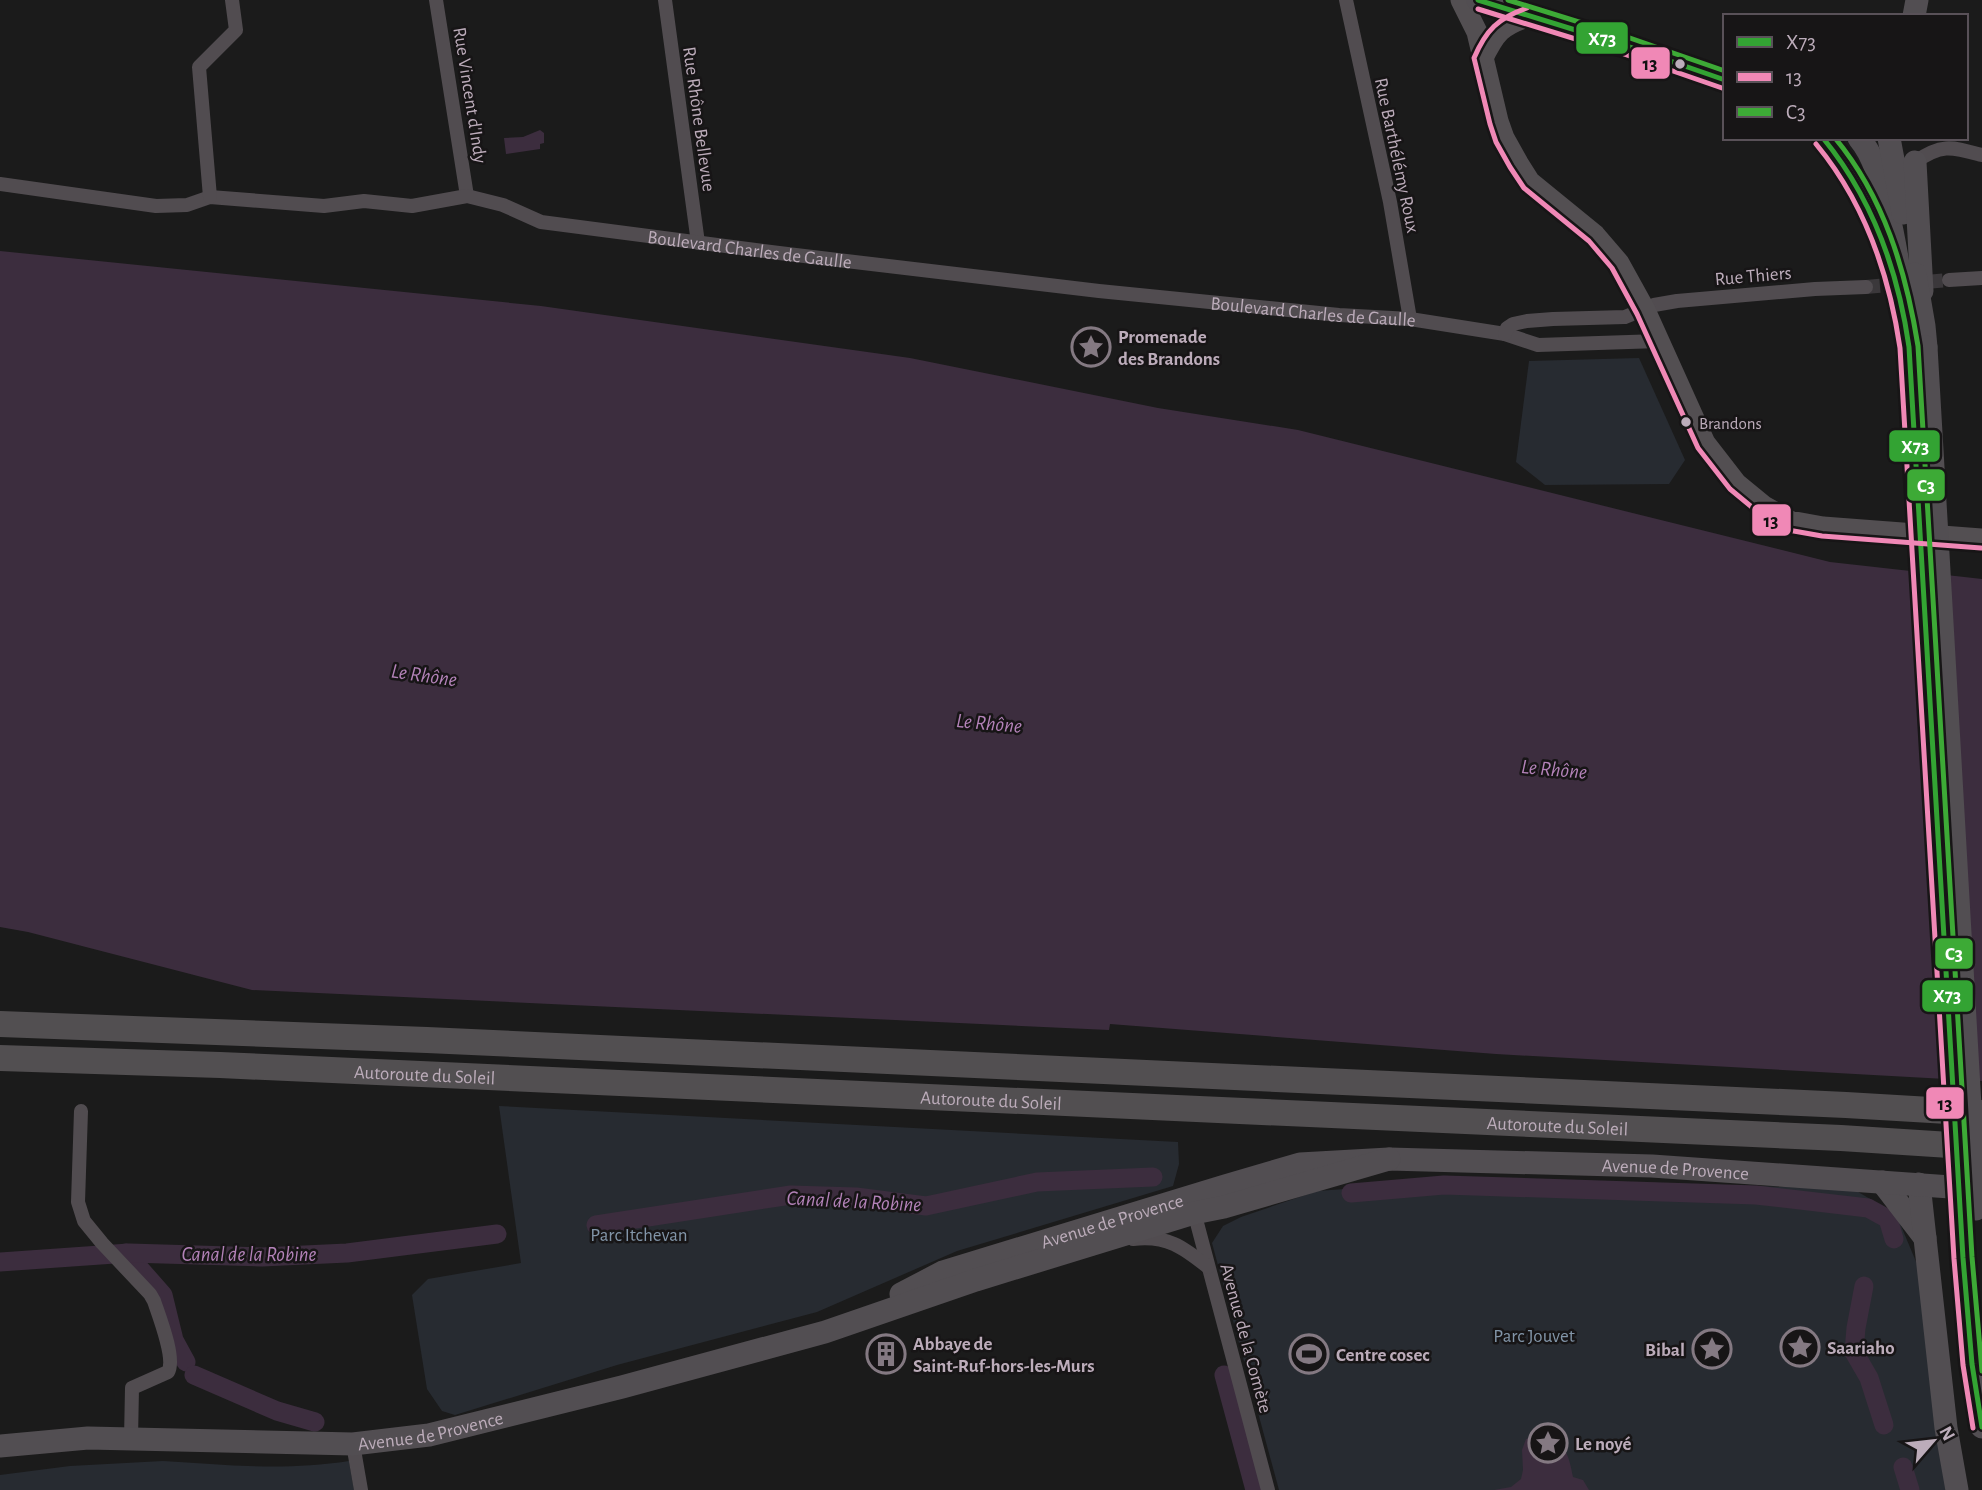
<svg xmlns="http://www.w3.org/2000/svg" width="1982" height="1490" font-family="'Alegreya Sans',sans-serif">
<rect width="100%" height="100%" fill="#1b1b1b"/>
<!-- green -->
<g fill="#272b31">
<path d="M 1639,358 L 1685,460 L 1669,484 L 1545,485 L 1516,462 L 1529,361 Z"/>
<path d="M 499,1106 L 1178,1142 L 1179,1164 L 1173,1186 L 957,1251 L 817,1312 L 617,1365 L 455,1415 L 442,1411 L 427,1389 L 412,1295 L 428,1279 L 521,1263 Z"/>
<path d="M 1500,1178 L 1853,1189 L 1896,1214 L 1917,1264 L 1946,1490 L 1279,1490 L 1212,1243 L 1223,1226 L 1241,1217 L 1317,1191 Z"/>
<path d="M 163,1461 C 227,1465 284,1471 349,1461 L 354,1490 L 0,1490 L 0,1475 L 70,1466 Z"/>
</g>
<!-- water -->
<g fill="#3c2d3e">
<path d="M 540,130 L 544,133 L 544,143 L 540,144 L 540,149 L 506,154 L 504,138 L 523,137 Z"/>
<path d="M 0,251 L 541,306 L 910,358 L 1158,408 L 1298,430 L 1830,562 L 1982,579 L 1982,1081 L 1496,1054 L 1110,1024 L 1109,1030 L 252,990 L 28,932 L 0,927 Z"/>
<path d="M 1544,1433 C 1566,1443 1569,1456 1573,1477 L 1583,1480 L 1589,1490 L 1494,1490 L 1511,1487 L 1521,1479 L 1523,1470 L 1522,1450 L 1526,1439 Z"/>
</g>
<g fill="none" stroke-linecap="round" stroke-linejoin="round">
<!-- canal -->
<g stroke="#3c2d3e" stroke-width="19">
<path d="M 1351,1193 L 1444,1185 L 1756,1195 L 1868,1208 L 1888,1219 L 1894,1239"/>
<path d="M 596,1225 L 791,1195 L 856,1197 L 926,1206 L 1037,1182 L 1153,1177"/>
<path d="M 126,1253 L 163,1295 L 174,1340 L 186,1362"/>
<path d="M 0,1262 L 129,1253 L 262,1257 L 347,1253 L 497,1234"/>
<path d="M 1864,1286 L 1856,1328 L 1854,1352 L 1869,1378 L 1884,1425"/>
<path d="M 194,1375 L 277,1411 L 315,1422"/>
<path d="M 1224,1375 L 1255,1490"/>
<path d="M 1903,1467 L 1910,1490"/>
</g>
<!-- street-tunnel -->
<path stroke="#3b383b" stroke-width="14" stroke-dasharray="14 7" stroke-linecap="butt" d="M 1866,287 L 1949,280"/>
<!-- street -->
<g stroke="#514c50" stroke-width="14">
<path d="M 436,0 L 467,196"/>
<path d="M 665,0 L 698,243"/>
<path d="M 1346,0 L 1390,202 L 1410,319"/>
<path d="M 1915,162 C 1942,143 1952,147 1982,155"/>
<path id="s1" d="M 0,184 L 156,206 L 187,205 L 210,197 L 324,206 L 364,201 L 412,206 L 467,196 L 503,205 L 541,222 L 779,253 L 1099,291 L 1339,315 L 1410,319 L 1505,334 L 1538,345 L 1659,341"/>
<path d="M 210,197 L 199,67 L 236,30 L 232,0"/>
<path d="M 1949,280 L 1982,278"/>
<path d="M 1505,334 L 1507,328 L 1513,324 L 1527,321 L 1553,319 L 1625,317 L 1654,305 L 1677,301 L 1815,289 L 1866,287"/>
<path d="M 81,1111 L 78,1202 L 84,1221 L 102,1243 L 150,1294 L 154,1301 C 159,1316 176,1359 168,1372 L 132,1388 L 131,1439"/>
<path d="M 1193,1208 L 1268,1490"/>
<path d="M 1133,1239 C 1167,1235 1183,1247 1208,1267"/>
<path d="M 353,1444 L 361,1490"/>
</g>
<!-- secondary -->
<g stroke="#534f52" stroke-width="21">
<path d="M 1461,0 L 1477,32 L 1498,121 L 1504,138 L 1518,163 L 1530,182 L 1595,235 L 1619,263 L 1645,310 L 1705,443 L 1736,483 L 1764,506 L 1790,521 L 1823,527 L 1982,539"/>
<path d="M 1482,60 C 1495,33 1501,25 1530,16"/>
</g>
<!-- primary -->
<g stroke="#524e52" stroke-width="23">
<path d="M 1478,0 L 1624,45 L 1725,80"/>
<path d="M 1914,16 L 1917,0"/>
<path d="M 1823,138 C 1851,168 1873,210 1886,249"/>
<path d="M 1859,138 C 1875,157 1881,184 1887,208 C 1898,254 1904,300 1909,347"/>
<path d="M 1889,138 L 1903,213"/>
<path d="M 1915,162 L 1922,291"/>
<path d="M 1915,274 L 1924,326 L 1926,347"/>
<path d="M 1882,1182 L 1925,1238"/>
<path d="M 1919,1184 L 1946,1428 L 1957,1490"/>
<path id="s2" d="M 901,1294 L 943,1272 L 1225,1186 L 1300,1164 L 1389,1159 L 1652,1166 L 1979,1189"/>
<path id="s3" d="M 0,1446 L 88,1438 L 353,1444 L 429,1435 L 622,1387 L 825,1332 L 976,1280 L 1194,1213 L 1224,1207 L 1389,1159"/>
</g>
<!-- highway -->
<g stroke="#524f51" stroke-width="26">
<path d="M 0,1024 L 427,1040 L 1846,1105 L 1982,1113"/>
<path id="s4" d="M 0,1058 L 220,1065 L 1841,1138 L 1981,1147"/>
</g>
<!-- primary-bridge -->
<g stroke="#524e52" stroke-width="23">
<path d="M 1909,347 L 1963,1258 L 1972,1364 L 1982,1427"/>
<path d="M 1926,347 L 1976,1209"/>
</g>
<!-- bus-1 casing -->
<g stroke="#171516" stroke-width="10">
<g id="bus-1">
<path d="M 1478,0 L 1624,45 L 1725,80"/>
<path d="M 1823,138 C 1873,199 1898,270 1909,347 L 1963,1258 L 1972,1364 L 1982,1427"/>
</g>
</g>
<!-- bus-2 casing -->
<g stroke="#171516" stroke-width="10">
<g id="bus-2">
<path d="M 1527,8 C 1498,18 1486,30 1474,58 L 1490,124 L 1496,142 L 1510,167 L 1524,188 L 1589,241 L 1612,268 L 1637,314 L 1698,448 L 1730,489 L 1759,513 L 1788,530 L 1822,536 L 1981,548"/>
<path d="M 1478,9 L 1621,53 L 1722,88"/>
<path d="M 1816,144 C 1865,203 1889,273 1900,348 L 1954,1259 L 1963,1365 L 1973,1428"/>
</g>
</g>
<!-- bus-3 casing -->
<g stroke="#171516" stroke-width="10">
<g id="bus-3">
<path d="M 1508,0 L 1627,37 L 1725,71"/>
<path d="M 1835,138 C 1884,197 1906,271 1918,346 L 1972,1257 L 1982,1371"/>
</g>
</g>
<!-- bus-1 -->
<use href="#bus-1" stroke="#33a333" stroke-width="5"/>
<!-- bus-2 -->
<use href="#bus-2" stroke="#f088b6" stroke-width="5"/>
<!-- bus-3 -->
<use href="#bus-3" stroke="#3daa36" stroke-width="5"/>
</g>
<!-- icons -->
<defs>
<g id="sight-ring" transform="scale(2.0125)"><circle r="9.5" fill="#171516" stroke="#847982" stroke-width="1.5"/><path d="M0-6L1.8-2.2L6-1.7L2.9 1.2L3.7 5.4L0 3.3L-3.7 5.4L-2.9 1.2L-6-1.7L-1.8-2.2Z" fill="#847982"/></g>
<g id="building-ring" transform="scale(2.0125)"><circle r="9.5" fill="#171516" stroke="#847982" stroke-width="1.5"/><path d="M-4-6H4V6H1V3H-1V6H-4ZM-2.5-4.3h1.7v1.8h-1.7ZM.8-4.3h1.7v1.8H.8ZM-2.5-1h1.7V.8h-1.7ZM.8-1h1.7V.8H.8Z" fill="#847982"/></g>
<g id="stadium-ring" transform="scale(2.0125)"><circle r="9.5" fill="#171516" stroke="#847982" stroke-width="1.5"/><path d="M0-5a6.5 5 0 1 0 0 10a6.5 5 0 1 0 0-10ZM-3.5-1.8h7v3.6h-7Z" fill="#847982"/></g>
</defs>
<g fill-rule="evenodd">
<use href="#sight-ring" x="1091" y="347"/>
<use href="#sight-ring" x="1800" y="1347"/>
<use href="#sight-ring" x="1712" y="1349"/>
<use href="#building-ring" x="886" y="1354"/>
<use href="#stadium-ring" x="1309" y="1354"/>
<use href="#sight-ring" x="1548" y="1443"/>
</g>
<!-- markers -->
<g fill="#bcacba" stroke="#171516" stroke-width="2.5">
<circle cx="1680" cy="64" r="6"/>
<circle cx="1686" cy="422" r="6"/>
</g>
<g text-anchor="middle" stroke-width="5" stroke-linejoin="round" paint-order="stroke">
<!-- bus labels -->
<g font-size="17" fill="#bcacba" stroke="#171516" text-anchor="start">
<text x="1699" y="429">Brandons</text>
</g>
<!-- street labels -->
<g font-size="19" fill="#bcacba" stroke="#171516">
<text transform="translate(471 95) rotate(81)" y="7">Rue Vincent d'Indy</text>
<text transform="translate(700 119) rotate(82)" y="7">Rue Rhône Bellevue</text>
<text transform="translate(1398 155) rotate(78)" y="7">Rue Barthélémy Roux</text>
<text dy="7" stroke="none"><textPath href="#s1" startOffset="761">Boulevard Charles de Gaulle</textPath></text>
<text transform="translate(1753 275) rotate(-5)" y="7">Rue Thiers</text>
<text dy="7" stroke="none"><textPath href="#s1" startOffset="1328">Boulevard Charles de Gaulle</textPath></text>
<text dy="7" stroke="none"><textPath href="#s4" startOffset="425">Autoroute du Soleil</textPath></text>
<text dy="7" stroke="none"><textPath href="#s4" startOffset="992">Autoroute du Soleil</textPath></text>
<text dy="7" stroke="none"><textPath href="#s4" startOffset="1559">Autoroute du Soleil</textPath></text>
<text dy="7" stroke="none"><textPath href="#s2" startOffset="796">Avenue de Provence</textPath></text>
<text dy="7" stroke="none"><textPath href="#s2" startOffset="224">Avenue de Provence</textPath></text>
<text transform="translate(1247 1338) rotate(75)" y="7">Avenue de la Comète</text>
<text dy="7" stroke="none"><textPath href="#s3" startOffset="432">Avenue de Provence</textPath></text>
</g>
<!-- poi labels -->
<g font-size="19" font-weight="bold" fill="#bcacba" stroke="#171516" text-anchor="start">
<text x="1118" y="343">Promenade<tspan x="1118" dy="22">des Brandons</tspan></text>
<text x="913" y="1350">Abbaye de<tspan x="913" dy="22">Saint-Ruf-hors-les-Murs</tspan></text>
<text x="1827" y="1354">Saariaho</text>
<text x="1685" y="1356" text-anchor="end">Bibal</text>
<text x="1336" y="1361">Centre cosec</text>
<text x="1575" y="1450">Le noyé</text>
</g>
<!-- park labels -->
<g font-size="19" fill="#8295a8" stroke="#171516">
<text x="639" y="1241">Parc Itchevan</text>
<text x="1534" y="1342">Parc Jouvet</text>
</g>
<!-- water labels -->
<g font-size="21" font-style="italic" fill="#b382b8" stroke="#171516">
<text transform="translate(424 675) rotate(8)" y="7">Le Rhône</text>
<text transform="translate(989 723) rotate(5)" y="7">Le Rhône</text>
<text transform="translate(1554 769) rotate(5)" y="7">Le Rhône</text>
<text transform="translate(854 1201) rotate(3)" y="7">Canal de la Robine</text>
<text x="249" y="1261">Canal de la Robine</text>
</g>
</g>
<g stroke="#171516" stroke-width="2.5">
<rect x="1575" y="21" width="54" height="34" rx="7" fill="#33a333"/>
<rect x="1630" y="46" width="41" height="34" rx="7" fill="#f088b6"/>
<rect x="1888" y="429" width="53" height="34" rx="7" fill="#33a333"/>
<rect x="1906" y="468" width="40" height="34" rx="7" fill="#3daa36"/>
<rect x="1751" y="503" width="41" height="34" rx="7" fill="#f088b6"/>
<rect x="1934" y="937" width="40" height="33" rx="7" fill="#3daa36"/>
<rect x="1921" y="979" width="53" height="34" rx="7" fill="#33a333"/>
<rect x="1925" y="1086" width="40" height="34" rx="7" fill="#f088b6"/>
</g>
<g font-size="19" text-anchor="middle" font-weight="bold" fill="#fff">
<text x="1602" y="45">X73</text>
<text x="1915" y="453">X73</text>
<text x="1926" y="492">C3</text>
<text x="1954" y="960">C3</text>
<text x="1947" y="1002">X73</text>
</g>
<g font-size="19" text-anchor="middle" font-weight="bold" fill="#111">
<text x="1650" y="70">13</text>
<text x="1771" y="527">13</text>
<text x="1945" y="1110">13</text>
</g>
<!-- legend -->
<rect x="1723" y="14" width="245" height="126" fill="#171516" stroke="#595158" stroke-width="2"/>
<rect x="1737" y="37" width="35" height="10" fill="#33a333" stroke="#595158" stroke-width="2"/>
<text x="1786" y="49" font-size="21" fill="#bcacba">X73</text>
<rect x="1737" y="72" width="35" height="10" fill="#f088b6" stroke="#595158" stroke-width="2"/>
<text x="1786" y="84" font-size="21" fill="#bcacba">13</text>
<rect x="1737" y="107" width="35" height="10" fill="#3daa36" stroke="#595158" stroke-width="2"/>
<text x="1786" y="119" font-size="21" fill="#bcacba">C3</text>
<!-- north arrow -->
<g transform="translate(1933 1441) rotate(62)" stroke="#171516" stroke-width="5" paint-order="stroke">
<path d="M0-5L12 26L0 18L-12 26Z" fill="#bcacba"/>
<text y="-10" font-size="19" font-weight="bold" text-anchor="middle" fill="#bcacba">N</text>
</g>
</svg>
